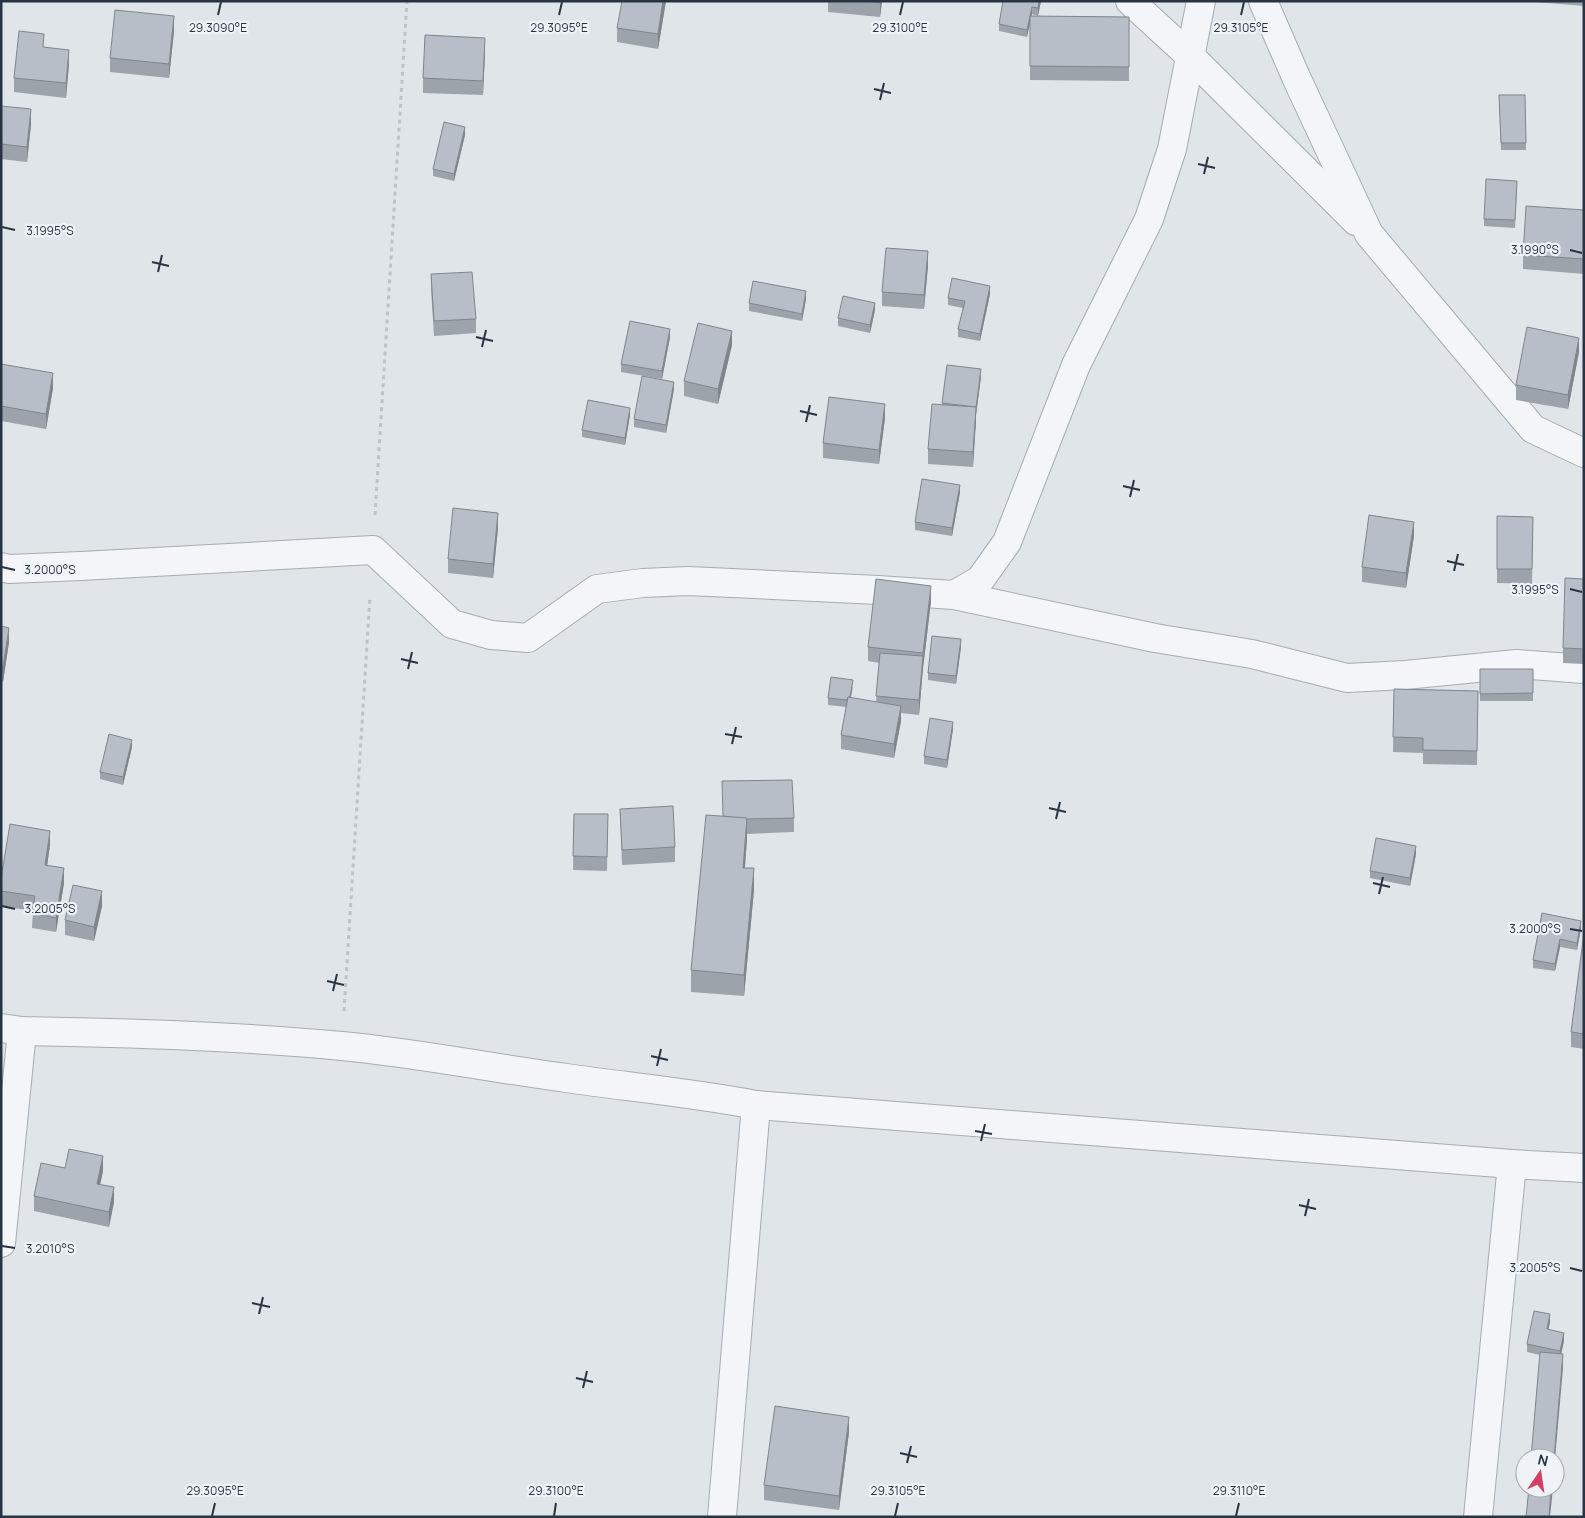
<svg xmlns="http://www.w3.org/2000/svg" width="1585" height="1518" font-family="Manrope,sans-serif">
<rect width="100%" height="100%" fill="#e0e5ea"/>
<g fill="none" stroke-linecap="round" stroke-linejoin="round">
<!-- street casing -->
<g stroke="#a5acb4" stroke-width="30">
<g id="street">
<path d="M 1130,1 L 1190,56 L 1356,221"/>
<path d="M 1263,1 L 1296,77 L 1369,234 L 1533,429 L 1584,453"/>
<path d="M 1,567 L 9,569 L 81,566 L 373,550 L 452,624 L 491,635 L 528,638 L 597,589 L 643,583 L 688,581 L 878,590 L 954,595 L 1155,638 L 1252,654 L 1347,678 L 1405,675 L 1517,664 L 1584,669"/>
<path d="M 954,595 L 980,580 L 1007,542 L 1076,365 L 1149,219 L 1172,149 L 1201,1"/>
<path d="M 1,1028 L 22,1031 C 129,1033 236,1036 342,1046 C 417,1053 491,1068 566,1078 C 629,1087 693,1093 756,1105 L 1512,1164 L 1584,1168"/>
<path d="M 1,1243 L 22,1031"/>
<path d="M 722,1517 L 756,1105"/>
<path d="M 1478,1517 L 1512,1164"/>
</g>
</g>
<!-- path -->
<g stroke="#bec3c9" stroke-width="3" stroke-dasharray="4 4" stroke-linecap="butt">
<path d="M 375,515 L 407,1"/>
<path d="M 344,1011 L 370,596"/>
</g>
<!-- street -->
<use href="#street" stroke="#f3f5f8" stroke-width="28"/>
</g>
<!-- wall -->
<g fill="#9da3ab">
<path d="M 666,1 L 658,49 L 617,42 L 617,28 Z"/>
<path d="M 828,1 L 882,1 L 880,17 L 828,12 Z"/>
<path d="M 1003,1 L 1041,1 L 1038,16 L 1032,14 L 1031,16 L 1129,17 L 1129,81 L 1030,80 L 1030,23 L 1027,37 L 999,31 L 999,24 Z"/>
<path d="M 1535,1 L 1584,1 L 1584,6 L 1535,2 Z"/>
<path d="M 174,31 L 169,78 L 110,72 L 110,58 Z"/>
<path d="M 44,47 L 69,64 L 66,98 L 14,92 L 14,78 Z"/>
<path d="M 485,52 L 483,95 L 423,93 L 423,78 Z"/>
<path d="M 1499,95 L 1525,95 L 1526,150 L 1501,150 Z"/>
<path d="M 1,106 L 31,124 L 27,162 L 1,159 Z"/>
<path d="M 465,135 L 454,181 L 433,176 L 433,169 Z"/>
<path d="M 1517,188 L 1515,228 L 1484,226 L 1484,219 Z"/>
<path d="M 1584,210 L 1584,274 L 1523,269 L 1523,255 Z"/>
<path d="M 928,266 L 924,309 L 882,306 L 882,292 Z"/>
<path d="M 431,274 L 476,319 L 476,333 L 434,336 L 431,289 Z"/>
<path d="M 990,294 L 980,341 L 958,337 L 958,329 L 963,308 L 948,305 L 948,298 Z"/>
<path d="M 806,299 L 802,321 L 749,311 L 749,303 Z"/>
<path d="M 875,310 L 870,333 L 838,326 L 838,318 Z"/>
<path d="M 670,337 L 662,379 L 621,372 L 621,364 Z"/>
<path d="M 732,345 L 718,404 L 684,396 L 684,381 Z"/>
<path d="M 1579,352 L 1568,409 L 1516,400 L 1516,385 Z"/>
<path d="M 1,364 L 53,388 L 46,429 L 1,421 Z"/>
<path d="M 947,365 L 981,377 L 976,415 L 973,467 L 928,464 L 928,449 L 942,405 Z"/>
<path d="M 674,389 L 666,433 L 634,427 L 634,419 Z"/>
<path d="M 630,415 L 625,445 L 582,437 L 582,430 Z"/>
<path d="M 885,418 L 879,464 L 823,458 L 823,443 Z"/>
<path d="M 960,492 L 952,536 L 915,530 L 915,522 Z"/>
<path d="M 1497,516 L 1533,517 L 1532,584 L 1497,583 Z"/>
<path d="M 498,528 L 493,578 L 448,573 L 448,559 Z"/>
<path d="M 1414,536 L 1406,588 L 1362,582 L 1362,567 Z"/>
<path d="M 1584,579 L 1584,664 L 1563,663 L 1563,648 Z"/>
<path d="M 931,601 L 923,668 L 919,715 L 901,713 L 901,721 L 894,758 L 841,749 L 841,735 L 846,707 L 828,705 L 828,698 L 853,687 L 851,698 L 876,702 L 879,663 L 868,661 L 868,647 Z"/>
<path d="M 1,626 L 9,642 L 3,682 L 1,681 Z"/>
<path d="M 961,647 L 956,684 L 928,680 L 928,673 Z"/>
<rect x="1480" y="669" width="53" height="32"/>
<path d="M 1394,689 L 1478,691 L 1477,765 L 1423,764 L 1423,753 L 1393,752 Z"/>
<path d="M 953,729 L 947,768 L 924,764 L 924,756 Z"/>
<path d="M 132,747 L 123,785 L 100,779 L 100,772 Z"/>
<path d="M 620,809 L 675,847 L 675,862 L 622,865 Z"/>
<path d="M 574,814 L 608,814 L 607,871 L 573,870 Z"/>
<path d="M 723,816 L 794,818 L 794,832 L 747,834 L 745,868 L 754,890 L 744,996 L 691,992 L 691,970 Z"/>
<path d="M 50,845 L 47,866 L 64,883 L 56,932 L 32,928 L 33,911 L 1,906 L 1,878 Z"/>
<path d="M 1416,854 L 1410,886 L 1370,878 L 1370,871 Z"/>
<path d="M 102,906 L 94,941 L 65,935 L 65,920 Z"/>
<path d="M 1542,913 L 1581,928 L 1577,950 L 1560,947 L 1555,971 L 1533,968 L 1533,960 Z"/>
<path d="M 1584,933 L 1584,1049 L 1571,1047 L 1571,1032 Z"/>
<path d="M 65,1168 L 103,1171 L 100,1185 L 114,1202 L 109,1227 L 34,1211 L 34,1196 Z"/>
<path d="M 1550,1322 L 1548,1330 L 1564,1341 L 1561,1353 L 1563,1368 L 1540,1355 L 1527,1352 L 1527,1344 Z"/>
<path d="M 849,1432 L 839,1510 L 764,1500 L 764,1485 Z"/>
</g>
<!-- shaded-wall -->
<g fill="#80858b">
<path d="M 663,1 L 666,1 L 658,49 L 658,34 Z"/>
<path d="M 880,1 L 882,1 L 880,17 Z"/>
<path d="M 1039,1 L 1041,1 L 1038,16 L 1038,8 Z"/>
<path d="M 1032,7 L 1032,14 L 1027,37 L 1027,30 Z"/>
<path d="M 174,16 L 174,31 L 169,78 L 169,64 Z"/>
<path d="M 485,38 L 485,52 L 483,95 L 483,81 Z"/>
<path d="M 69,50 L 69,64 L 66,98 L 66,83 Z"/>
<path d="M 31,109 L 31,124 L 27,162 L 27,147 Z"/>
<path d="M 465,127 L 465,135 L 454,181 L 454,174 Z"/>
<path d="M 928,251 L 928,266 L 924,309 L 924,295 Z"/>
<path d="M 990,286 L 990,294 L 980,341 L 980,334 Z"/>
<path d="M 806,291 L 806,299 L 802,321 L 802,314 Z"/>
<path d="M 875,303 L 875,310 L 870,333 L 870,325 Z"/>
<path d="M 670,329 L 670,337 L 662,379 L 662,371 Z"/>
<path d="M 732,331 L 732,345 L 718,404 L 718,389 Z"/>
<path d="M 1579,338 L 1579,352 L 1568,409 L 1568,395 Z"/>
<path d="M 981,369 L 981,377 L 976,415 L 976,408 Z"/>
<path d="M 53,373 L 53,388 L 46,429 L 46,414 Z"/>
<path d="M 674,382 L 674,389 L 666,433 L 666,425 Z"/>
<path d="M 885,404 L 885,418 L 879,464 L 879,450 Z"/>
<path d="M 976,407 L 976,422 L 973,467 L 973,452 Z"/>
<path d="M 630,408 L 630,415 L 625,445 L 625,438 Z"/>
<path d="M 960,485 L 960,492 L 952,536 L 952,528 Z"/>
<path d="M 498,513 L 498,528 L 493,578 L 493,564 Z"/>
<path d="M 1414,522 L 1414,536 L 1406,588 L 1406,573 Z"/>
<path d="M 931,586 L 931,601 L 923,668 L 919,715 L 919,700 L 923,653 Z"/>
<path d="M 9,628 L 9,642 L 3,682 L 3,667 Z"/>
<path d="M 961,639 L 961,647 L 956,684 L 956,676 Z"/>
<path d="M 901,706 L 901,721 L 894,758 L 894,744 Z"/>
<path d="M 953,722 L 953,729 L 947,768 L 947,760 Z"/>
<path d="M 132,740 L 132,747 L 123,785 L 123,777 Z"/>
<path d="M 747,818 L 747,840 L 743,889 L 743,868 Z"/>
<path d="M 50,831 L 50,845 L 45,880 L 45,865 Z"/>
<path d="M 1416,846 L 1416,854 L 1410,886 L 1410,878 Z"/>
<path d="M 64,868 L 64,883 L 56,932 L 56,918 Z"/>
<path d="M 754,868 L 754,890 L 744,996 L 744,975 Z"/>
<path d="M 102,891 L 102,906 L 94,941 L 94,927 Z"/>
<path d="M 1581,921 L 1581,928 L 1577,950 L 1577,943 Z"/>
<path d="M 1560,939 L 1560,947 L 1555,971 L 1555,964 Z"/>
<path d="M 103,1156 L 103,1171 L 97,1199 L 97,1184 Z"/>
<path d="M 114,1187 L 114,1202 L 109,1227 L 109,1212 Z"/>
<path d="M 1550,1314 L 1550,1322 L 1547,1337 L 1547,1329 Z"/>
<path d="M 1564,1333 L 1564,1341 L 1560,1359 L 1560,1351 Z"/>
<path d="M 1563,1354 L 1563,1368 L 1555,1459 L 1555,1458 L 1554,1458 Z"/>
<path d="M 849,1417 L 849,1432 L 839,1510 L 839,1496 Z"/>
<path d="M 1551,1488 L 1553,1488 L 1550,1517 L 1549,1517 Z"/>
</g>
<!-- building -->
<g fill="#b7bec7" stroke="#80858b">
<path d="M 622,1 L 663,1 L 658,34 L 617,28 Z"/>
<path d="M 866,1 L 880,1 L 880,3 Z"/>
<path d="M 1003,1 L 1039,1 L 1038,8 L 1032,7 L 1027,30 L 999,24 Z"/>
<path d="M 115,10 L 174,16 L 169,64 L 110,58 Z"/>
<path d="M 1030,16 L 1129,17 L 1129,67 L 1030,66 Z"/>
<path d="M 19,31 L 44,34 L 43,47 L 69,50 L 66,83 L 14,78 Z"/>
<path d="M 425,35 L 485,38 L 483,81 L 423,78 Z"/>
<path d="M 1499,95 L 1525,95 L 1526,143 L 1501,143 Z"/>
<path d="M 1,106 L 31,109 L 27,147 L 1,144 Z"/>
<path d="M 444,122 L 465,127 L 454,174 L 433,169 Z"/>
<path d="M 1486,179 L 1517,181 L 1515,220 L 1484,219 Z"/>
<path d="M 1526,206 L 1584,210 L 1584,259 L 1523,255 Z"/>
<path d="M 886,248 L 928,251 L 924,295 L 882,292 Z"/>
<path d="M 472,272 L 476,319 L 434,321 L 431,274 Z"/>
<path d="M 952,278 L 990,286 L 980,334 L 958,329 L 965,301 L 948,298 Z"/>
<path d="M 753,281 L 806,291 L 802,314 L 749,303 Z"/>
<path d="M 843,296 L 875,303 L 870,325 L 838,318 Z"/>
<path d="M 630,321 L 670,329 L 662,371 L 621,364 Z"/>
<path d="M 698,323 L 732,331 L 718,389 L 684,381 Z"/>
<path d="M 1527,327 L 1579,338 L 1568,395 L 1516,385 Z"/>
<path d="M 1,364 L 53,373 L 46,414 L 1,406 Z"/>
<path d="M 947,365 L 981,369 L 976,408 L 976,407 L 942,403 Z"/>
<path d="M 642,376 L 674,382 L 666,425 L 634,419 Z"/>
<path d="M 829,397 L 885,404 L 879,450 L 823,443 Z"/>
<path d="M 588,400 L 630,408 L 625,438 L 582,430 Z"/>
<path d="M 932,404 L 976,407 L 973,452 L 928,449 Z"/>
<path d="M 922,479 L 960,485 L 952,528 L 915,522 Z"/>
<path d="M 453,508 L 498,513 L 493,564 L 448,559 Z"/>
<path d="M 1369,515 L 1414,522 L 1406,573 L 1362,567 Z"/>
<path d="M 1497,516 L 1533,517 L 1532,569 L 1497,569 Z"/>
<path d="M 1565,578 L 1584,579 L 1584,649 L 1563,648 Z"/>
<path d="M 876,579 L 931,586 L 923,653 L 868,647 Z"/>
<path d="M 1,626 L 9,628 L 3,667 L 1,667 Z"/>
<path d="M 932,636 L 961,639 L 956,676 L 928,673 Z"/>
<path d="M 880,653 L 923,656 L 919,700 L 876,696 Z"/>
<path d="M 1480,669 L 1533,669 L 1533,693 L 1480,694 Z"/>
<path d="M 831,677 L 853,680 L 850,697 L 848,697 L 847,700 L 828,698 Z"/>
<path d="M 1394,689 L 1478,691 L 1477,751 L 1423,750 L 1423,738 L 1393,737 Z"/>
<path d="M 848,697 L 901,706 L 894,744 L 841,735 Z"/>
<path d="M 930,718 L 953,722 L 947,760 L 924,756 Z"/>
<path d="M 109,734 L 132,740 L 123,777 L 100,772 Z"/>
<path d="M 792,780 L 794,818 L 747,819 L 723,816 L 722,781 Z"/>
<path d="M 673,806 L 675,847 L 622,850 L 620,809 Z"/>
<path d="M 574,814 L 608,814 L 607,857 L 573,856 Z"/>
<path d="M 706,815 L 747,818 L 743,868 L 754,868 L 744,975 L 691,970 Z"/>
<path d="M 10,824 L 50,831 L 45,865 L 64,868 L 56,918 L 32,913 L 35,896 L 1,891 L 1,878 Z"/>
<path d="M 1376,838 L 1416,846 L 1410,878 L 1370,871 Z"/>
<path d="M 73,885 L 102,891 L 94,927 L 65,920 Z"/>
<path d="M 1542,913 L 1581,921 L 1577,943 L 1560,939 L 1555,964 L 1533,960 Z"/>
<path d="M 1584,933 L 1584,1034 L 1571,1032 Z"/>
<path d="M 69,1149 L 103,1156 L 97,1184 L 114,1187 L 109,1212 L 34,1196 L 41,1163 L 65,1168 Z"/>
<path d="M 1534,1311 L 1550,1314 L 1547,1329 L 1564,1333 L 1560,1351 L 1527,1344 Z"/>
<path d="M 1540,1352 L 1563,1354 L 1554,1458 L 1531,1458 Z"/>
<path d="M 775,1406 L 849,1417 L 839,1496 L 764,1485 Z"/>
<path d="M 1529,1488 L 1551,1488 L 1549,1517 L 1526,1517 Z"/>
</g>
<!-- ticks -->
<path fill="none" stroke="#283442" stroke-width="2" d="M 218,15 L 221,2M 559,15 L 562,2M 900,15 L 903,2M 1241,15 L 1244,2M 874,89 L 891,93M 880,100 L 884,83M 1198,164 L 1215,168M 1204,174 L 1208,157M 2,227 L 15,230M 1570,250 L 1582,253M 152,262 L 169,266M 158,272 L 162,255M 476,337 L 493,341M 482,347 L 486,330M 800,411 L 817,415M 806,422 L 810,405M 1123,486 L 1140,490M 1130,497 L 1134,480M 1447,561 L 1464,565M 2,567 L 15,570M 1454,571 L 1458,554M 1570,589 L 1582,592M 401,659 L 418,663M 408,669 L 412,652M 725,734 L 742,737M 732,744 L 736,727M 1049,808 L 1066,812M 1056,819 L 1060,802M 1373,883 L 1390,887M 1379,894 L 1383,877M 2,906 L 15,909M 1570,929 L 1582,931M 327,981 L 344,985M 333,991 L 337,974M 651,1056 L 668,1060M 657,1066 L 661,1049M 975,1131 L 992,1134M 981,1141 L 985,1124M 1299,1205 L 1316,1209M 1305,1216 L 1309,1199M 2,1246 L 15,1248M 1570,1268 L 1582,1271M 252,1303 L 270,1307M 259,1314 L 263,1297M 576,1378 L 593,1382M 583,1388 L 587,1371M 900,1453 L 917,1457M 907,1463 L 911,1446M 212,1516 L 215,1503M 554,1516 L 556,1503M 895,1516 L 898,1503M 1236,1516 L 1239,1503"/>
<g font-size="12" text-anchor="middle" fill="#283442" stroke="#eff3f7" stroke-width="4.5" stroke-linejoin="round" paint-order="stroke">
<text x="218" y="32">29.3090°E</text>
<text x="559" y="32">29.3095°E</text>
<text x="900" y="32">29.3100°E</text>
<text x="1241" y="32">29.3105°E</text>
<text x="50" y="235">3.1995°S</text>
<text x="1535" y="254">3.1990°S</text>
<text x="50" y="574">3.2000°S</text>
<text x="1535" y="594">3.1995°S</text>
<text x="50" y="913">3.2005°S</text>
<text x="1535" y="933">3.2000°S</text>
<text x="50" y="1253">3.2010°S</text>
<text x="1535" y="1272">3.2005°S</text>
<text x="215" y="1495">29.3095°E</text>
<text x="556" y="1495">29.3100°E</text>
<text x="898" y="1495">29.3105°E</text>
<text x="1239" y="1495">29.3110°E</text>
</g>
<!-- border -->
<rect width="1585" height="1518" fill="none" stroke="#283442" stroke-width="5"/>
<!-- north arrow -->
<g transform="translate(1540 1473) rotate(13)"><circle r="24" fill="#eff3f7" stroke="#9fa7af"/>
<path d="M0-4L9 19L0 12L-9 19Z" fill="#d43f66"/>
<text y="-8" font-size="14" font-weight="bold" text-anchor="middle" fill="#283442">N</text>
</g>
</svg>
